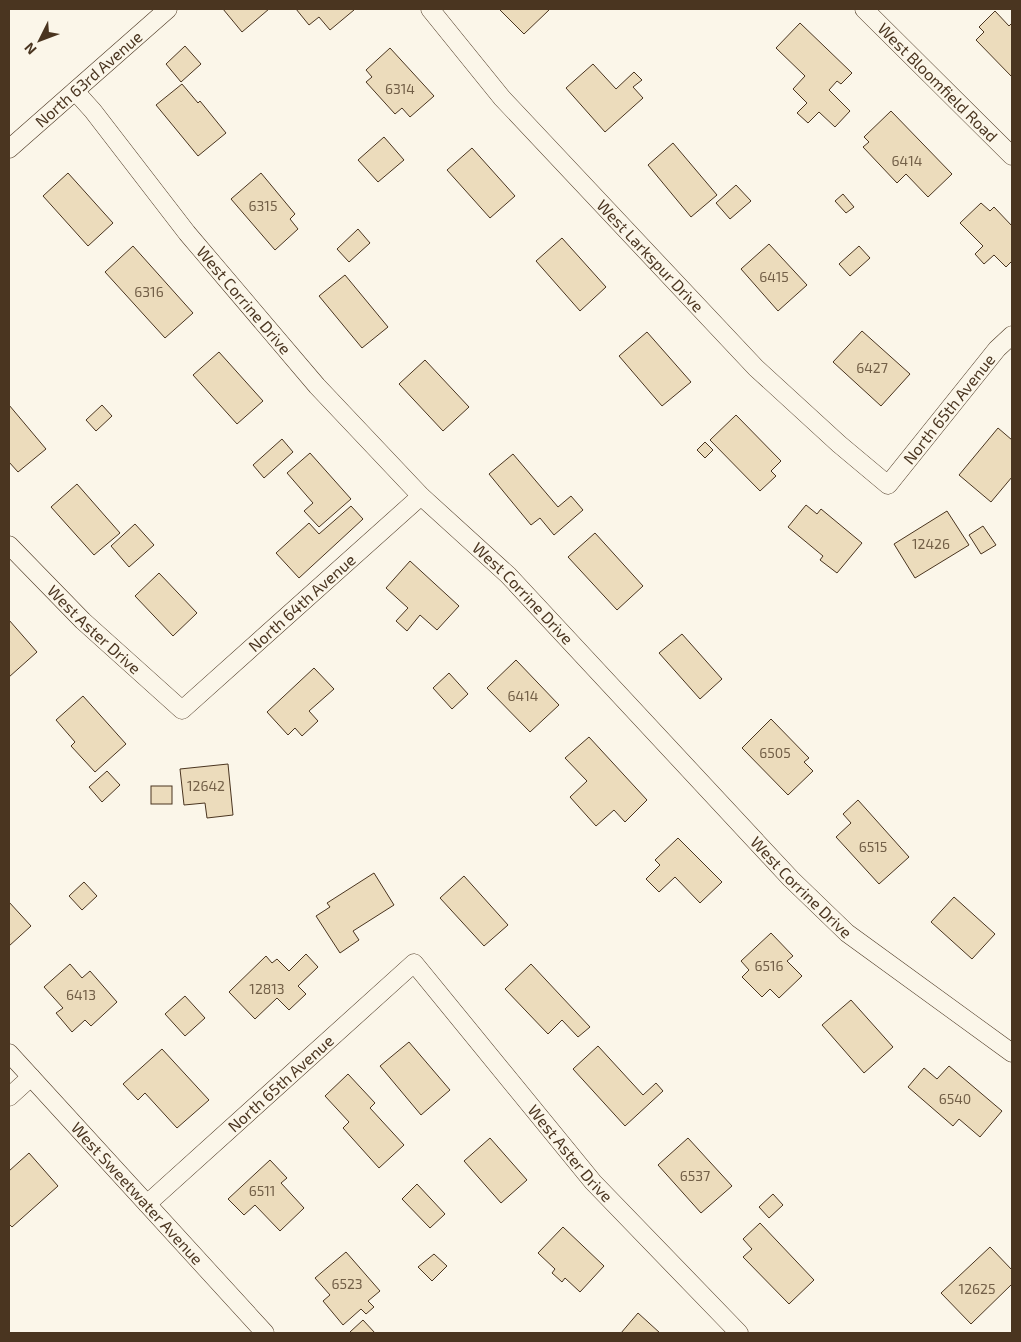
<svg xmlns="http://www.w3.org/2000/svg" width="1021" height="1342" font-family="'Exo 2',sans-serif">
<rect width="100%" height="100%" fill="#fbf6e9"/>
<!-- building -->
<g fill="#ecdcbc" stroke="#4a3520">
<path d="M 223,9 L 269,9 L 242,32 Z"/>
<path d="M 296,9 L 353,9 L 354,10 L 330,30 L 319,17 L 309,25 Z"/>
<path d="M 499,9 L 548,9 L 549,10 L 524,34 Z"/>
<path d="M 995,11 L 1009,26 L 1012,23 L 1012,77 L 976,40 L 984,32 L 979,27 Z"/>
<path d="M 800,23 L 852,73 L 841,84 L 837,81 L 829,90 L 850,111 L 835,127 L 819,112 L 808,123 L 797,113 L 807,103 L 793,89 L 805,76 L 776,48 Z"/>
<path d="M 185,46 L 201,64 L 181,82 L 166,64 Z"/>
<path d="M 390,48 L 434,96 L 410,117 L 402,108 L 395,114 L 366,82 L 372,77 L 366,70 Z"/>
<path d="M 593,64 L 616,89 L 634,72 L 642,80 L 633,87 L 643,98 L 605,132 L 566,88 Z"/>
<path d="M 182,84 L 198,103 L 200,101 L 226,133 L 198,156 L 156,105 Z"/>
<path d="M 891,111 L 952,174 L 928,197 L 906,174 L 897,183 L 863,147 L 869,142 L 864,137 Z"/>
<path d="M 384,137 L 404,160 L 378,182 L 358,160 Z"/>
<path d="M 673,143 L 717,195 L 691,217 L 648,165 Z"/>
<path d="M 472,148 L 515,196 L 490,218 L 447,170 Z"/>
<path d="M 68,173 L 113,223 L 88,246 L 43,196 Z"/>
<path d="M 261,173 L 295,214 L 290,219 L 298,229 L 275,250 L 231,199 Z"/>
<path d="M 736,185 L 751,201 L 730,219 L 716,203 Z"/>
<path d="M 843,194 L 854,207 L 846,213 L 835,201 Z"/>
<path d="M 981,203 L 990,211 L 994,207 L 1012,226 L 1012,261 L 1006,267 L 994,255 L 984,264 L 975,254 L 983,246 L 960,223 Z"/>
<path d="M 358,229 L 370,243 L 349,262 L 337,249 Z"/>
<path d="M 562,238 L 606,287 L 580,311 L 536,261 Z"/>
<path d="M 769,244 L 807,285 L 778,311 L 741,269 Z"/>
<path d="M 133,246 L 193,313 L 165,338 L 105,272 Z"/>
<path d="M 859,246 L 870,258 L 850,276 L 839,264 Z"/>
<path d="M 345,275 L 388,327 L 362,348 L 319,296 Z"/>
<path d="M 862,331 L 910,374 L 881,406 L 833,362 Z"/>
<path d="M 647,332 L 691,382 L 662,406 L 619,356 Z"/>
<path d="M 219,352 L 263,401 L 237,424 L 193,375 Z"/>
<path d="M 425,360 L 469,407 L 443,431 L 399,384 Z"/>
<path d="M 9,405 L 46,449 L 18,472 L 9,462 Z"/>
<path d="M 102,405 L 112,416 L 96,431 L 86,420 Z"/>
<path d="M 736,415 L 781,461 L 771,471 L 776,476 L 760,491 L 710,440 Z"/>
<path d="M 998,428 L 1012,440 L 1012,477 L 991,502 L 959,475 Z"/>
<path d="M 282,439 L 293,452 L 264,478 L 253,465 Z"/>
<path d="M 705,442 L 713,450 L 705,458 L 697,450 Z"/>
<path d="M 310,453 L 351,499 L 319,527 L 304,511 L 313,503 L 287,473 Z"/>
<path d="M 513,454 L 558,507 L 571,496 L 583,510 L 554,535 L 540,518 L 531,525 L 489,474 Z"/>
<path d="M 77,484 L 120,533 L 94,555 L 51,507 Z"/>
<path d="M 806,505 L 817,514 L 821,509 L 862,543 L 837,573 L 820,560 L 823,556 L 788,527 Z"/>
<path d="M 351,506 L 363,519 L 299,578 L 276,553 L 309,523 L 319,534 Z"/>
<path d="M 947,511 L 969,545 L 915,578 L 894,544 Z"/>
<path d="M 135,524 L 154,545 L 129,567 L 111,546 Z"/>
<path d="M 983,526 L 996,545 L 981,554 L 969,535 Z"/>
<path d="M 595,533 L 643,586 L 617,610 L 568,557 Z"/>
<path d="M 410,561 L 459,606 L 437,630 L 420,615 L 407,631 L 396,621 L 408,608 L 386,588 Z"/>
<path d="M 159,573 L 197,613 L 173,636 L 135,596 Z"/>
<path d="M 9,620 L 37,652 L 9,677 Z"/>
<path d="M 682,634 L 722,679 L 700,699 L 659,653 Z"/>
<path d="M 516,660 L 559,705 L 530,732 L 487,688 Z"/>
<path d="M 314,668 L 334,689 L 309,711 L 318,721 L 302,736 L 295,728 L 288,735 L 267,712 Z"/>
<path d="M 449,673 L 468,694 L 452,709 L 433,688 Z"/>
<path d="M 83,696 L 126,744 L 95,772 L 71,746 L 75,742 L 56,720 Z"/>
<path d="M 771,719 L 809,758 L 804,762 L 813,771 L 788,795 L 742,748 Z"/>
<path d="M 589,737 L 647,800 L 625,822 L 614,810 L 596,826 L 570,797 L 587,781 L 565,758 Z"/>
<path d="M 228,764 L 233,815 L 207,818 L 205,803 L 184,805 L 180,769 Z"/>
<path d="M 107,771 L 120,785 L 102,802 L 89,787 Z"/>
<rect x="151" y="786" width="21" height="18"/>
<path d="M 858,800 L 909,857 L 879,884 L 836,837 L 851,823 L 843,814 Z"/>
<path d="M 678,838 L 722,882 L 700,903 L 675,877 L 659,892 L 646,879 L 660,865 L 655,860 Z"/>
<path d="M 374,873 L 394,905 L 353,931 L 359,940 L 340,953 L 316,916 L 330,907 L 327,903 Z"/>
<path d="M 464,876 L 508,925 L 484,946 L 440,898 Z"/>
<path d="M 84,882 L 97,896 L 82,910 L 69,896 Z"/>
<path d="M 954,897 L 995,934 L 972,959 L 931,922 Z"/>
<path d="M 9,902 L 31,926 L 9,946 Z"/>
<path d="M 771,933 L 793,956 L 787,961 L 802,976 L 779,998 L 770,989 L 762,997 L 742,977 L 749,970 L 741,961 Z"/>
<path d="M 306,954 L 318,967 L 298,986 L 306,994 L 289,1010 L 277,998 L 255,1019 L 229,992 L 266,956 L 272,963 L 277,959 L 289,971 Z"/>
<path d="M 70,964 L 82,978 L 90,971 L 117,1002 L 91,1026 L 85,1020 L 72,1032 L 56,1013 L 63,1008 L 44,987 Z"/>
<path d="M 531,964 L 590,1027 L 578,1037 L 562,1020 L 548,1034 L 505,989 Z"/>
<path d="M 185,996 L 205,1018 L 185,1036 L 165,1014 Z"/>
<path d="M 851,1000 L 893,1047 L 864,1073 L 822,1025 Z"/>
<path d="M 409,1042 L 450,1090 L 421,1115 L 380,1066 Z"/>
<path d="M 598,1046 L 643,1095 L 656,1083 L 663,1091 L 625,1126 L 573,1069 Z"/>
<path d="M 162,1049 L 209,1100 L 177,1128 L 145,1093 L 138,1100 L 123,1084 Z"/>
<path d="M 949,1066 L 1002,1111 L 980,1137 L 959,1119 L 953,1126 L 908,1087 L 924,1068 L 937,1079 Z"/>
<path d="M 348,1074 L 375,1103 L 370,1108 L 404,1145 L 379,1168 L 343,1128 L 349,1122 L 325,1096 Z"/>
<path d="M 490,1138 L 527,1180 L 501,1203 L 464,1161 Z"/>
<path d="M 688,1138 L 732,1186 L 701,1213 L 658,1165 Z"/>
<path d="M 29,1153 L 58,1186 L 12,1227 L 9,1224 L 9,1171 Z"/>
<path d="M 270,1160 L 287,1178 L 281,1183 L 304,1208 L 280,1231 L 255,1205 L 244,1215 L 228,1199 Z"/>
<path d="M 417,1184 L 445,1214 L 430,1228 L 402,1199 Z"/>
<path d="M 773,1194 L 783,1205 L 769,1218 L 759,1207 Z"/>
<path d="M 760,1223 L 814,1280 L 789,1304 L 743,1257 L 752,1249 L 743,1239 Z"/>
<path d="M 563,1227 L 604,1266 L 580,1292 L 565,1278 L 562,1282 L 552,1273 L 555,1269 L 538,1253 Z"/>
<path d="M 990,1247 L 1012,1270 L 1012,1284 L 971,1324 L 941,1293 Z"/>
<path d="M 346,1252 L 380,1291 L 368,1301 L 374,1307 L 366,1314 L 361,1309 L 343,1325 L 323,1301 L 330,1295 L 315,1278 Z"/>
<path d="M 434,1254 L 447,1266 L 432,1281 L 418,1267 Z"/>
<path d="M 638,1313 L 660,1333 L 621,1333 Z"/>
<path d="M 363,1320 L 375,1333 L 352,1333 L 350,1332 Z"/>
</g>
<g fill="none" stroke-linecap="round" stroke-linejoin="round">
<!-- minor casing -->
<g stroke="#4a3520" stroke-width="19">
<g id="minor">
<path id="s1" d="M 430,9 L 502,98 L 756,368 L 839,444 L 888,485 L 997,349 L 1012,335"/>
<path id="s2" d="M 864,9 L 1012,156"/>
<path id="s3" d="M 75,91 L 93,111 L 187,233 L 317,386 L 421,496 L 508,575 L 791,879 L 847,933 L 1012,1053"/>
<path id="s4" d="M 9,149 L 168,9"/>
<path id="s5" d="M 9,545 L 83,621 L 182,710 L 421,496"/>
<path id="s6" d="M 9,1053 L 265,1333"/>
<path d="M 9,1097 L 31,1077"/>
<path id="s7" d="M 147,1204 L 414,963 L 593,1182 L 739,1333"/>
</g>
</g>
<!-- minor -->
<use href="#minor" stroke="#fbf6e9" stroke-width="18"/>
</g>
<g text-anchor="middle" stroke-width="4" stroke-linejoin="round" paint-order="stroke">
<!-- number labels -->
<g font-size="14" fill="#725f47">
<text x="400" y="94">6314</text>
<text x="907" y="166">6414</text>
<text x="263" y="211">6315</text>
<text x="774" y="282">6415</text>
<text x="149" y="297">6316</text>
<text x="872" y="373">6427</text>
<text x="931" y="549">12426</text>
<text x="523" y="701">6414</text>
<text x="775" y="758">6505</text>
<text x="206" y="791">12642</text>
<text x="873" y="852">6515</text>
<text x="769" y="971">6516</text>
<text x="267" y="994">12813</text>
<text x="81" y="1000">6413</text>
<text x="955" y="1104">6540</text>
<text x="695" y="1181">6537</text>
<text x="262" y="1196">6511</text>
<text x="347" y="1289">6523</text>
<text x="977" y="1294">12625</text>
</g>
<!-- street labels -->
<g font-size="16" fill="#4a3520" stroke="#fbf6e9">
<text dy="6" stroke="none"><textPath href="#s4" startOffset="106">North 63rd Avenue</textPath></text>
<text dy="6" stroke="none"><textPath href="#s2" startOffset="104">West Bloomfield Road</textPath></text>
<text dy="6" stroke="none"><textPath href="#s1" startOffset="331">West Larkspur Drive</textPath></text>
<text dy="6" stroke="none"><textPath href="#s3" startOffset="269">West Corrine Drive</textPath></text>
<text dy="6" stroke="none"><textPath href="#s1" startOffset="759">North 65th Avenue</textPath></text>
<text dy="6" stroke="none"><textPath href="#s3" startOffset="674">West Corrine Drive</textPath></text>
<text dy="6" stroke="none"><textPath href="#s5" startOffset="400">North 64th Avenue</textPath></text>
<text dy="6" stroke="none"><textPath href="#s5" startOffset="120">West Aster Drive</textPath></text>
<text dy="6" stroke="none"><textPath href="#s3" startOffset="1079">West Corrine Drive</textPath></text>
<text dy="6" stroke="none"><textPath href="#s7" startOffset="180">North 65th Avenue</textPath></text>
<text dy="6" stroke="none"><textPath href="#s7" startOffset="606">West Aster Drive</textPath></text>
<text dy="6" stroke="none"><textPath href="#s6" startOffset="190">West Sweetwater Avenue</textPath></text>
</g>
</g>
<!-- border -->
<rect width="1021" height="1342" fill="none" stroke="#4a3520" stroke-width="20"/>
<!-- north arrow -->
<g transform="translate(40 40) rotate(228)" stroke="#fbf6e9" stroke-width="4" paint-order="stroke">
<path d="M0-4L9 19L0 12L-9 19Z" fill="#4a3520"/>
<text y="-8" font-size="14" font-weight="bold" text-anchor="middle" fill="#4a3520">N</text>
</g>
</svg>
